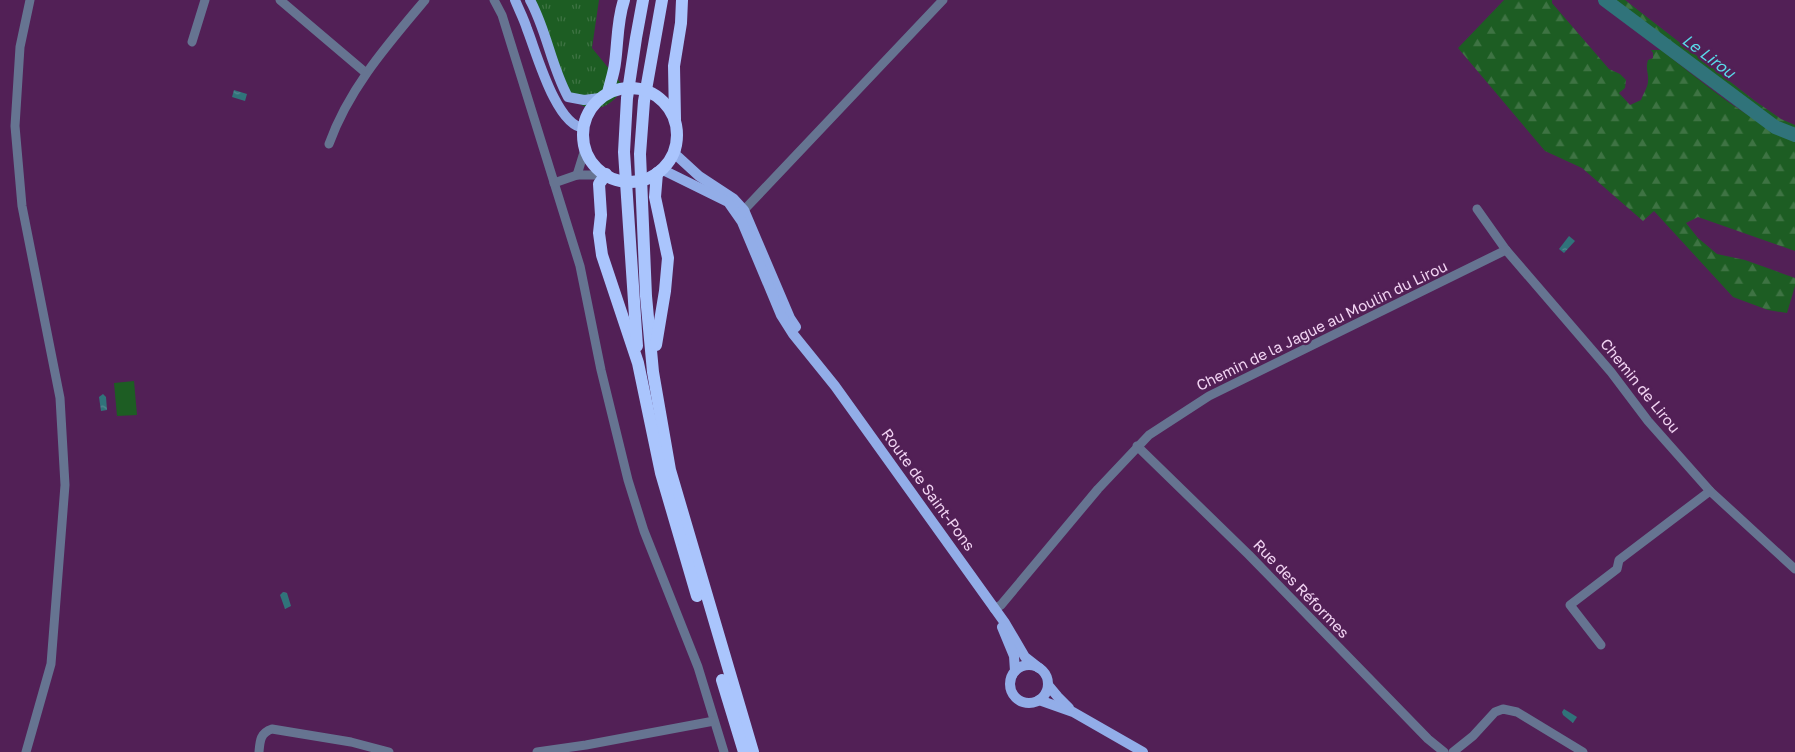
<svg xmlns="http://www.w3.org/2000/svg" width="1795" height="752" font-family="'Golos Text',sans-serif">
<defs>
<pattern id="grass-tufts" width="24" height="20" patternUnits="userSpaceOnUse" patternTransform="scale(1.25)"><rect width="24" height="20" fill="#1d5d23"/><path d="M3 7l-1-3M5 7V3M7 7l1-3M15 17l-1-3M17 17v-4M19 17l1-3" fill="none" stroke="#3e7343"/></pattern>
<pattern id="forest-firs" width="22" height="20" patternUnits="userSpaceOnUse" patternTransform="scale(1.25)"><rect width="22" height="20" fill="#1d5d23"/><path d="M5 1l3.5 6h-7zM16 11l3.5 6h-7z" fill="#3e7343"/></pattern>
<pattern id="water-ripples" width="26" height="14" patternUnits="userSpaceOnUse" patternTransform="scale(1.25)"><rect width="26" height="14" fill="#30737a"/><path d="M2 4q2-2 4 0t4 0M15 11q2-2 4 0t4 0" fill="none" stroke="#598c94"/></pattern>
</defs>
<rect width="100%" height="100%" fill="#522056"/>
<!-- grass -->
<path fill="url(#grass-tufts)" d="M 533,0 L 599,0 L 592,48 L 624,87 C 615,102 599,115 581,105 C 577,102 573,97 570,93 Z"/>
<!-- forest -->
<g fill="url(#forest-firs)">
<path d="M 1504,0 L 1552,0 L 1552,3 L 1609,69 L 1620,74 L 1626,80 L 1625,88 L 1619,93 L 1630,105 L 1641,100 C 1643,94 1648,87 1648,81 C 1649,73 1645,70 1648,60 L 1653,58 L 1653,53 L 1651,50 L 1661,50 C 1703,82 1745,120 1795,139 L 1795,251 L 1698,217 L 1686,223 L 1698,238 L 1717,254 L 1745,260 L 1795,278 L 1795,286 L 1787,313 L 1768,310 L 1733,297 L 1654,211 L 1643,221 L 1582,168 L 1545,151 L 1458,48 Z"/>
<path d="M 1599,0 L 1625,0 L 1755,101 L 1781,119 L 1795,125 L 1795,132 L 1775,124 Z"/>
</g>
<!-- garden -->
<path fill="#1d5d23" d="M 134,381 L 137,415 L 117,416 L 114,383 Z"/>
<!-- water -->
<g fill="url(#water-ripples)">
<path d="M 234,90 L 247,94 L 245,101 L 232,97 Z"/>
<path d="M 1569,236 L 1575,241 L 1564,253 L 1559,249 Z"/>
<path d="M 103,394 L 106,397 L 107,410 L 101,411 L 99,397 Z"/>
<path d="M 283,592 L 287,593 L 291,606 L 285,609 L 280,595 Z"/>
<path d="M 1564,709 L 1577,717 L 1573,723 L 1563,715 L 1562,712 Z"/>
</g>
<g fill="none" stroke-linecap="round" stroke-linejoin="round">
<!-- river -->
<path stroke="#30737a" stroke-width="14" d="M 1605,0 L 1775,127 L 1795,135"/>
<!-- minor -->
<g stroke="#667491" stroke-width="9">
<path d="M 280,0 L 366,73"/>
<path d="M 494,0 L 502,15 L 580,266 L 601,370 L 628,480 L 644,531 L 698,667 L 724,752"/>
<path d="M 192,42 L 205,0"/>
<path d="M 329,144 C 349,88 388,44 425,0"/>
<path d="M 577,175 L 585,149"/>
<path d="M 554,183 L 577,175 L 596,175 L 600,171"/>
<path d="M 1477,209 L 1506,250 L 1611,372 L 1648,421 L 1710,491 L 1795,569"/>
<path d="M 739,212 L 744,210 L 943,0"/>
<path d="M 1137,446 L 1249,555 L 1428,739 L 1444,752"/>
<path d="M 994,609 L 1001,605 L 1098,489 L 1149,435 L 1209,396 L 1506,250"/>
<path d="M 1601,645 L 1570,605 L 1617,569 L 1619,560 L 1710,491"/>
<path d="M 26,752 L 51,664 L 65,485 L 60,398 L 22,206 L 15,126 L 20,47 L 30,0"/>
<path d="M 259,752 C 260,741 260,733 272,729 L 351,742 L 389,752"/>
<path d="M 537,752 L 586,745 L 714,721"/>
<path d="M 1453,752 L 1473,736 L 1495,712 L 1503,709 L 1517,712 L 1583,752"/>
</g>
<!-- major -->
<g stroke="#92ade8" stroke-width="10">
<path d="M 515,0 C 519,10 524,19 527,29 C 536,51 556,126 584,128"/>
<path d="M 530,0 C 547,31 551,66 568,97 L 584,100 L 600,98"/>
<path d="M 677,139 L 675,154 L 699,176 L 734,199 L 744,210 L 790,318 L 796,327"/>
<path d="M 661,169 L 728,202 L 742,222 L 781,315 L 793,334 L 835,386 L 1005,623 L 1025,657 L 1039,668"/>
<path d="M 1002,627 L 1014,656 L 1015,671"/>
<circle cx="1029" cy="684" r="19"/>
<path d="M 1048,685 L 1058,697 L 1069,708"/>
<path d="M 1039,700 L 1073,712 L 1143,752"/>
</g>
<!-- highway -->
<g stroke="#aac5fd" stroke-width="12">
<path d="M 662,0 L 644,101 L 640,154 L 646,296 L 653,372 L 670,470 L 753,752"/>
<circle cx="630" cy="135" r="47"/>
<path d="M 608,93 C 610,83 614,73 615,63 C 618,41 617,21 624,0"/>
<path d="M 675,119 L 674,66 L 681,23 L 682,0"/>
<path d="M 606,174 L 599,184 L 601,215 L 599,233 L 602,255 L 638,363 L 661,473 L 697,596"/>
<path d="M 656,345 L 665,291 L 668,258 L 655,197 L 657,173"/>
<path d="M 637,346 L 624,152 L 627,98 L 636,38 L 643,0"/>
<path d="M 722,680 L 744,752"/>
</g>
</g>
<g text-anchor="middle" stroke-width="5" stroke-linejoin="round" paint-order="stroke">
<!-- street labels -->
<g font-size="15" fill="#f2d4f3" stroke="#522056">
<text transform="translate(1322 326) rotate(-26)" y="5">Chemin de la Jague au Moulin du Lirou</text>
<text transform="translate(1640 386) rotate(51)" y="5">Chemin de Lirou</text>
<text transform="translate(928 490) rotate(54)" y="5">Route de Saint-Pons</text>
<text transform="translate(1301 589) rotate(46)" y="5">Rue des Réformes</text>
</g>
<!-- water labels -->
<g font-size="16" font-style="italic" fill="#59dae8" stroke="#522056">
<text transform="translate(1709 56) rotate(37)" y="6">Le Lirou</text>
</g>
</g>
</svg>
